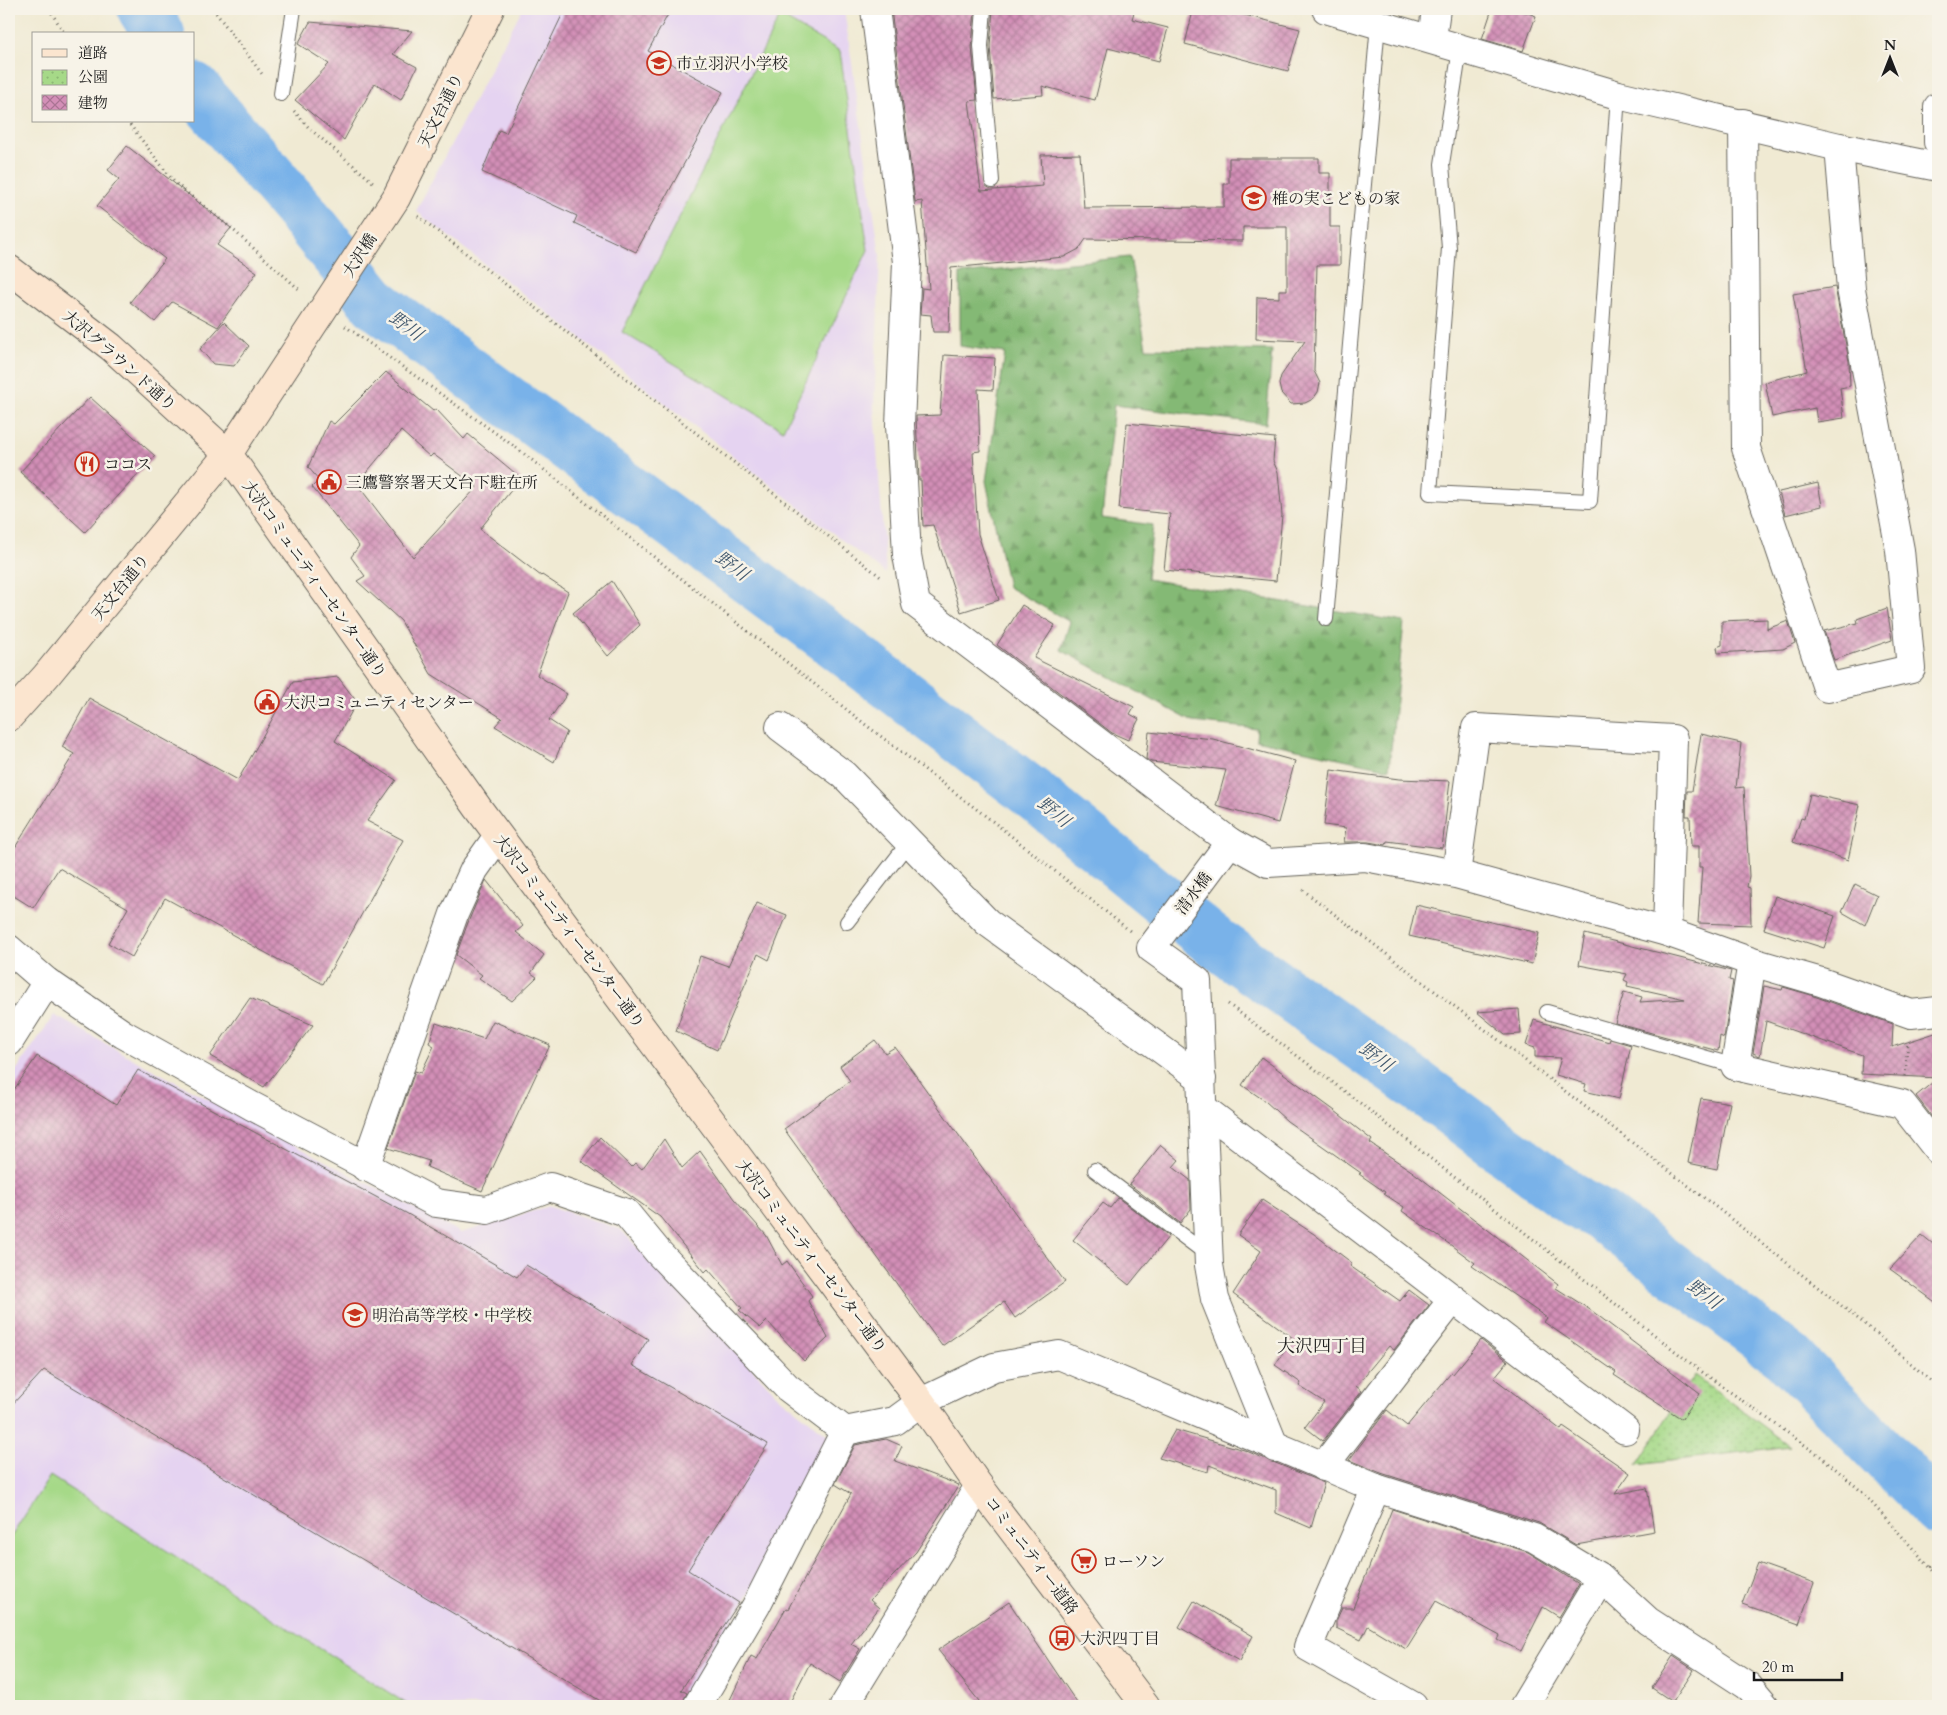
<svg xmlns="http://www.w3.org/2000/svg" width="1947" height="1715" font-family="Cardo,'Noto Serif JP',serif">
<defs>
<pattern id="forest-firs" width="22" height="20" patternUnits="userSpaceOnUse" patternTransform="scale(1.25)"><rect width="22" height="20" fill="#84b974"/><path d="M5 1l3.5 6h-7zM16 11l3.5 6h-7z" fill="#719e64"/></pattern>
<pattern id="park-dots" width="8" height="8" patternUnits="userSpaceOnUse" patternTransform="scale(1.25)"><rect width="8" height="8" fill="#a6d988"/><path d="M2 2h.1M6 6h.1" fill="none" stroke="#8eba75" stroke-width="1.8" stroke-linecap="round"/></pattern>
<pattern id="building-cross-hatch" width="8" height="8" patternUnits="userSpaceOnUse" patternTransform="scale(1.25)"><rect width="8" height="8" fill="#d38fb7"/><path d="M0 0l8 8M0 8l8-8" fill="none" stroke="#aa7494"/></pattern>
</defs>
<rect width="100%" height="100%" fill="#f7f3e8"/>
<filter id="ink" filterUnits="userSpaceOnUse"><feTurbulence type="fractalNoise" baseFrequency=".02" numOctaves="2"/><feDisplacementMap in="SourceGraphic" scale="10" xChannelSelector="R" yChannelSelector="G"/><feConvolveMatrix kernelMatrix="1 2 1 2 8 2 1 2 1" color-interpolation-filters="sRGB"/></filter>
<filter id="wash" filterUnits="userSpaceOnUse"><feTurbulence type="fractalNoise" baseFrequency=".0096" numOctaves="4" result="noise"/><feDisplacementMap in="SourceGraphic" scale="20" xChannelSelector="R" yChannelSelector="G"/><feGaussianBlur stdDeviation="1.12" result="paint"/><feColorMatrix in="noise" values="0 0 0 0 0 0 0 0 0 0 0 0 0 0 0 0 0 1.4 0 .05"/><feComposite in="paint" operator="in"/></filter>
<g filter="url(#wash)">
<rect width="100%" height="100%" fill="#f0ead3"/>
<!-- built -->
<g fill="#e5d3f1">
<path d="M 522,9 L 844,9 L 880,255 L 874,408 L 886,574 L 416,211 Z"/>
<path d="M 54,1015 L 144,1065 L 461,1233 L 550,1206 L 620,1229 L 779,1397 L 829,1436 L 750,1591 L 681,1706 L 9,1706 L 9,1081 Z"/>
</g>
<!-- forest -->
<path fill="url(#forest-firs)" stroke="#506a48" d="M 1130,257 L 1146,348 L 1272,350 L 1266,424 L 1114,405 L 1102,518 L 1153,525 L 1147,579 L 1404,622 L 1389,769 L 1256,740 L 1257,729 L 1193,722 L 1061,650 L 1070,622 L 1008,587 L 986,481 L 1005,353 L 960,346 L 960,274 Z"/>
<!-- park -->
<path fill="url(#park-dots)" stroke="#617a52" d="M 1695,1375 L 1790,1446 L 1637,1465 Z"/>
<!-- pitch -->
<g fill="#a6d988" stroke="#617a52">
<path d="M 780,16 L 840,51 L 868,250 L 783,430 L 622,332 Z"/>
<path d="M 50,1476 L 410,1706 L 9,1706 L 9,1540 Z"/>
</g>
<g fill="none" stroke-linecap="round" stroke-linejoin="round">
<!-- river -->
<g stroke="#79b2e9" stroke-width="52">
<path d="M 143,9 L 159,34"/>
<path d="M 194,88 L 301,212 L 375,303 L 833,641 L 1033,794 L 1208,937 L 1402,1074 L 1577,1203 L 1602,1216 L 1790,1359 L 1938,1510"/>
</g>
</g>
<g id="blocks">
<!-- building -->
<g fill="url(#building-cross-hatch)" fill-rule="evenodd">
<path d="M 565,9 L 671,9 L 648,51 L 723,92 L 636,252 L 574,223 L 577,216 L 482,172 L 499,130 L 506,133 Z"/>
<path d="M 891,9 L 975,9 L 972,47 L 977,100 L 969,101 L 981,191 L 1043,186 L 1041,155 L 1080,154 L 1084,208 L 1224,207 L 1224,184 L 1229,184 L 1229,158 L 1319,158 L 1319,173 L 1330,173 L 1330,227 L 1340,227 L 1340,265 L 1317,265 L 1314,371 L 1320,383 L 1318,392 L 1313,399 L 1305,403 L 1291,404 L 1281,393 L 1279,384 L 1281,376 L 1305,341 L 1256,339 L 1257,297 L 1279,298 L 1279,290 L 1287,290 L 1287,227 L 1243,227 L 1243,241 L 1086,239 L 1079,249 L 1064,257 L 951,268 L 949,332 L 933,332 L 931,315 L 920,314 L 922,288 L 929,289 L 922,201 L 915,202 Z"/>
<path d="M 993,9 L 1135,9 L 1132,19 L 1168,28 L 1159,61 L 1108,48 L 1095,100 L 1042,86 L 1043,95 L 994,99 L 990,46 Z"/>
<path d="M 1208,9 L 1221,9 L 1300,29 L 1288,71 L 1185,44 L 1193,11 L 1206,14 Z"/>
<path d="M 1492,9 L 1517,9 L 1536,16 L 1523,51 L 1482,39 Z"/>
<path d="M 310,22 L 412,31 L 393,54 L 417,67 L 401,100 L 375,83 L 344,140 L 295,100 L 329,64 L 298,44 Z"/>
<path d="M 127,146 L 231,228 L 217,245 L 257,272 L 218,327 L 172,302 L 155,322 L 130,302 L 165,259 L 97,206 L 119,179 L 108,170 Z"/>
<path d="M 1835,287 L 1849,361 L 1850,386 L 1840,388 L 1844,418 L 1817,422 L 1815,408 L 1772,417 L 1765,382 L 1807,371 L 1793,294 Z"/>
<path d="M 224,322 L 249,346 L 234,366 L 213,364 L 200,349 Z"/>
<path d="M 944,355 L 995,358 L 993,390 L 978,389 L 980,451 L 973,452 L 978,534 L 999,600 L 961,612 L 933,525 L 923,526 L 921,480 L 919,480 L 916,416 L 940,415 Z"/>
<path d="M 386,372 L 433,411 L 436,409 L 464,439 L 468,434 L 521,478 L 480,529 L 541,576 L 542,575 L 568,592 L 537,675 L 567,694 L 549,720 L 567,732 L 554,762 L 495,726 L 502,718 L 431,674 L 401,621 L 357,581 L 365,576 L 351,557 L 359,546 L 312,487 L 319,480 L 308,467 L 329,421 L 334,424 ZM 401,431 L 430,457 L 433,454 L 477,487 L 413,557 L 357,484 Z"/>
<path d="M 90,397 L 155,456 L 85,532 L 20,472 Z"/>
<path d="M 1127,423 L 1275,438 L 1273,461 L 1278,472 L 1282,515 L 1276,581 L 1164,570 L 1170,514 L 1119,509 Z"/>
<path d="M 1818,483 L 1822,506 L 1785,515 L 1779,492 Z"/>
<path d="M 612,581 L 640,625 L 608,656 L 573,613 Z"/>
<path d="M 1022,605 L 1055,625 L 1034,658 L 1134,707 L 1130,714 L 1139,719 L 1128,740 L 1112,733 L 997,645 Z"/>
<path d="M 1887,608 L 1892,640 L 1834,660 L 1824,631 L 1858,623 L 1857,619 Z"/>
<path d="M 1767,619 L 1767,629 L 1788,621 L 1795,643 L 1783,649 L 1718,653 L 1717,647 L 1722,645 L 1722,621 Z"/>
<path d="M 338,677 L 357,702 L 335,741 L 396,780 L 367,821 L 403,840 L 323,984 L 165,898 L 132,957 L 108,943 L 128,908 L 59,868 L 33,908 L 9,893 L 9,857 L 74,754 L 62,747 L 89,698 L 238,780 L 293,682 Z"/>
<path d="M 1149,732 L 1213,739 L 1295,761 L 1278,823 L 1216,806 L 1226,770 L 1151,762 L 1146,759 Z"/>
<path d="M 1701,734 L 1741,743 L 1736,788 L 1744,787 L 1749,876 L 1747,887 L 1750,888 L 1751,925 L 1698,923 L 1702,867 L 1699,867 L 1699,846 L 1691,846 L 1690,816 L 1686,816 L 1687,791 L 1692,791 Z"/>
<path d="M 1331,770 L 1399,779 L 1450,781 L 1442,848 L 1387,841 L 1386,845 L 1368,842 L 1344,842 L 1346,828 L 1324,825 Z"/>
<path d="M 1810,794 L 1860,805 L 1848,860 L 1793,842 L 1801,818 L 1804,819 Z"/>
<path d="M 486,880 L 523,926 L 516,932 L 544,955 L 531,973 L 537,977 L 512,1001 L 479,978 L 482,975 L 456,955 L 469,920 Z"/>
<path d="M 1855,884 L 1877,895 L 1865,925 L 1842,912 Z"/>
<path d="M 1775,896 L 1835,916 L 1824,948 L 1764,929 Z"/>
<path d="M 757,903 L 787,915 L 769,960 L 758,954 L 717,1050 L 676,1031 L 700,956 L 728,966 Z"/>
<path d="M 1416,905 L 1539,933 L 1532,964 L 1409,936 Z"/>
<path d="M 1585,934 L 1731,971 L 1729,980 L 1733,981 L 1724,1038 L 1720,1036 L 1718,1051 L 1615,1023 L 1624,992 L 1642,997 L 1640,1002 L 1685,999 L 1627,986 L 1628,982 L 1624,980 L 1627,974 L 1579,965 Z"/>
<path d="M 1764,986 L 1782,990 L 1783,987 L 1808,994 L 1893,1024 L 1892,1047 L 1938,1032 L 1938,1125 L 1916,1096 L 1938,1078 L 1861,1074 L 1862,1055 L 1766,1021 L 1760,1056 L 1753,1053 Z"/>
<path d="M 250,998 L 313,1025 L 264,1087 L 210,1056 Z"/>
<path d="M 1519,1009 L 1521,1034 L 1505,1035 L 1477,1012 Z"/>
<path d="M 1534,1020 L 1609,1042 L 1610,1039 L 1631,1045 L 1619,1099 L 1584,1091 L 1586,1084 L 1556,1075 L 1561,1058 L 1535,1057 L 1535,1048 L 1526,1045 Z"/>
<path d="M 493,1021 L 550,1045 L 482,1191 L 427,1167 L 429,1161 L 388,1148 L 415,1071 L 421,1073 L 434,1046 L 429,1043 L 436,1023 L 484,1039 Z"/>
<path d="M 875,1040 L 885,1053 L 895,1047 L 1065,1282 L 1015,1318 L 1004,1302 L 942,1346 L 784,1129 L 850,1081 L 840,1066 Z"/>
<path d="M 37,1056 L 116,1105 L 138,1070 L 406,1213 L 517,1277 L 526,1265 L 648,1339 L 632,1365 L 768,1444 L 688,1570 L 739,1603 L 681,1690 L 687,1693 L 681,1706 L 609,1706 L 44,1370 L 9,1408 L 9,1097 Z"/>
<path d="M 1261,1057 L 1335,1111 L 1372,1140 L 1370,1143 L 1413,1172 L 1558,1284 L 1556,1288 L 1592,1311 L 1700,1393 L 1682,1419 L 1614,1375 L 1616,1372 L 1544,1322 L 1547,1318 L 1472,1266 L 1475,1263 L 1452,1246 L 1402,1211 L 1404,1207 L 1384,1194 L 1385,1192 L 1359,1174 L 1361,1173 L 1287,1121 L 1265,1101 L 1242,1085 Z"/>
<path d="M 1701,1098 L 1730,1103 L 1717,1169 L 1688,1163 Z"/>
<path d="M 600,1137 L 631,1167 L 635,1163 L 642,1169 L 664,1139 L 682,1168 L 700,1151 L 734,1199 L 766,1235 L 782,1265 L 787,1261 L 812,1296 L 808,1301 L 828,1338 L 804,1361 L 767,1321 L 760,1328 L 739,1310 L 742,1308 L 708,1269 L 705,1272 L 660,1217 L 581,1161 Z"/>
<path d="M 1161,1145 L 1179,1160 L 1173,1167 L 1190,1180 L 1191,1209 L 1180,1223 L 1129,1184 Z"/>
<path d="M 1118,1198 L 1169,1236 L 1129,1285 L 1073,1240 L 1103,1203 L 1110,1208 Z"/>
<path d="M 1262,1200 L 1314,1234 L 1352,1263 L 1350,1266 L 1400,1301 L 1409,1290 L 1429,1305 L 1394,1350 L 1389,1346 L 1356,1386 L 1362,1391 L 1323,1441 L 1305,1427 L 1324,1402 L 1299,1386 L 1301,1383 L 1275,1365 L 1293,1338 L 1233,1294 L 1261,1251 L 1238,1235 Z"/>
<path d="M 1922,1235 L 1938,1248 L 1938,1304 L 1890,1269 Z"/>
<path d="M 1481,1340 L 1508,1361 L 1494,1378 L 1561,1430 L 1563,1427 L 1630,1473 L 1615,1494 L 1647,1488 L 1654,1531 L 1576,1545 L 1539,1523 L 1381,1473 L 1349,1460 L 1387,1410 L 1407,1426 L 1451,1373 L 1453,1374 Z"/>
<path d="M 1175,1430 L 1244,1450 L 1324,1483 L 1311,1528 L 1276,1513 L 1276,1490 L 1209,1465 L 1208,1472 L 1159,1458 Z"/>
<path d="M 886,1439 L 902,1446 L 895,1461 L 959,1485 L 916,1552 L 870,1600 L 879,1608 L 851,1644 L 860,1649 L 840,1682 L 810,1663 L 788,1706 L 727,1706 L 751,1656 L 757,1659 L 786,1608 L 788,1609 L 851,1494 L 835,1484 L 855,1445 Z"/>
<path d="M 1392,1509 L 1528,1552 L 1579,1584 L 1559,1617 L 1543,1607 L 1521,1651 L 1498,1640 L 1500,1636 L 1436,1601 L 1406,1649 L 1368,1626 L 1361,1640 L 1336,1628 L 1336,1621 L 1342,1608 L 1353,1608 Z"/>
<path d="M 1758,1563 L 1814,1583 L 1799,1624 L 1742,1604 Z"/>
<path d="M 1194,1601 L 1253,1636 L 1239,1661 L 1179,1627 Z"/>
<path d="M 1009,1602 L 1079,1706 L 983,1706 L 938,1650 Z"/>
<path d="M 1673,1656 L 1694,1670 L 1673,1702 L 1652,1688 Z"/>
</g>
</g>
</g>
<g filter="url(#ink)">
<use href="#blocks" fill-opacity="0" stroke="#66645c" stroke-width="1"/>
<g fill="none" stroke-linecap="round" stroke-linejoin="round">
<!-- lane casing -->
<g stroke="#66645c" stroke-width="16">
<g id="lane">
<path d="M 984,9 L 981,46 L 992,181"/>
<path d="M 1460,49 L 1442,164 L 1449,248 L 1430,493 L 1590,501 L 1618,95"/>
<path d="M 281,94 L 294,9"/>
<path d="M 1326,619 L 1378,24"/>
<path d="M 847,922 L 909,842"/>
<path d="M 1547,1012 L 1735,1066"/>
<path d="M 1095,1170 L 1208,1255"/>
</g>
</g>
<!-- street casing -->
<g stroke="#66645c" stroke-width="30">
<g id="street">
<path d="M 875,9 L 907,262 L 900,425 L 907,555 L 916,604 L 1230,842"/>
<path d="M 1326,9 L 1618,95 L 1839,147 L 1938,167"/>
<path d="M 1432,39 L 1436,9"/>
<path d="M 1938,107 L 1938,142"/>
<path d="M 1743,123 L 1746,448 L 1827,688 L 1911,669 L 1900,550 L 1851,289 L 1839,147"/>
<path d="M 780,727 L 844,775 L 987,922 L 1202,1079"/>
<path d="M 1456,874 L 1476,728 L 1673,739 L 1667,932"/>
<path d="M 9,949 L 47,982 L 123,1034 L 252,1106 L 436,1203 L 487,1210 L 550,1187 L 626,1213 L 658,1252 L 787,1387 L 845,1431 L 895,1421 L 921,1402 L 994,1367 L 1059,1355 L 1376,1488 L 1534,1538 L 1601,1578 L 1648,1621 L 1748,1686 L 1765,1706"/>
<path d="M 1752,962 L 1735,1066 L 1902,1104 L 1938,1150"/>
<path d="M 9,1042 L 47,982"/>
<path d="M 1204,1109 L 1625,1430"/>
<path d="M 365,1167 L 454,914 L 474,870 L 498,836"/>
<path d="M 1275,1448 L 1215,1299 L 1209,1265 L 1197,981 L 1151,948 L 1230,842 L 1268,863 L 1365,857 L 1456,874 L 1667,932 L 1752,962 L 1821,982 L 1911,1014 L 1938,1011"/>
<path d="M 1323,1467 L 1453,1299"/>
<path d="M 1376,1488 L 1308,1647 L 1413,1706"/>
<path d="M 697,1706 L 756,1606 L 845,1431"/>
<path d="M 844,1706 L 979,1486"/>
<path d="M 1524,1706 L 1601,1578"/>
</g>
</g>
<!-- secondary casing -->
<g stroke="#66645c" stroke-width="30">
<g id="secondary">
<path d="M 9,269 L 111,347 L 228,454 L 478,808 L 921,1402 L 979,1486 L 1146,1706"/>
<path d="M 9,717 L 46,676 L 228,454 L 396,198 L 490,9"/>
</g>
</g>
<!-- path -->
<g stroke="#66645c" stroke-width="3" stroke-dasharray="1 4" stroke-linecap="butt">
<path d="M 49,9 L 65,34"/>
<path d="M 213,9 L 262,74"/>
<path d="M 294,111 L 310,129 L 373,182"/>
<path d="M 127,121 L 175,183 L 231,228 L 301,291"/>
<path d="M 418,216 L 882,578"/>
<path d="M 345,326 L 518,449 L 866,725 L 1000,827 L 1130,931"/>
<path d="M 1303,890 L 1703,1197 L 1866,1325 L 1938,1387"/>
<path d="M 1228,1004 L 1355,1099 L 1698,1369 L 1823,1458 L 1860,1490 L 1938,1576"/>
<path d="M 1905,1076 L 1908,1043"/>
<path d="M 1931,1567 L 1938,1563"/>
</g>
<!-- lane -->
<use href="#lane" stroke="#fff" stroke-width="14"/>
<!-- street -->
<use href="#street" stroke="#fff" stroke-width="28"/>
<!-- secondary -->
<use href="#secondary" stroke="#fbe5cf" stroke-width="28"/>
</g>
</g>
<!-- icons -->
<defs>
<g id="school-ring" transform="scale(1.25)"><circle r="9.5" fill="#f7f3e8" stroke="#c8321e" stroke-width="1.5"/><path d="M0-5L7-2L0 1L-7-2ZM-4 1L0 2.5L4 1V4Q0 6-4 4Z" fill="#c8321e"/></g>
<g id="restaurant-ring" transform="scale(1.25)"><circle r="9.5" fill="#f7f3e8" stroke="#c8321e" stroke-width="1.5"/><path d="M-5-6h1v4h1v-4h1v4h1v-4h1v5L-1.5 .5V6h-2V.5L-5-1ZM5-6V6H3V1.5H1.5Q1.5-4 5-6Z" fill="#c8321e"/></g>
<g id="civic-ring" transform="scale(1.25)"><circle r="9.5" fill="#f7f3e8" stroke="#c8321e" stroke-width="1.5"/><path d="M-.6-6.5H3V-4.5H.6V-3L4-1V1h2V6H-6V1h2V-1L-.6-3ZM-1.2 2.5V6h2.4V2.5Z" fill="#c8321e"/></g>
<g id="supermarket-ring" transform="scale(1.25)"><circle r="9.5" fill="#f7f3e8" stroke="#c8321e" stroke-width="1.5"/><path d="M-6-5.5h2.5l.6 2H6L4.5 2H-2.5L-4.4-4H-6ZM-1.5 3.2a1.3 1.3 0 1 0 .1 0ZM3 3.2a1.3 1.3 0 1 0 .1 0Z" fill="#c8321e"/></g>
<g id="bus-ring" transform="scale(1.25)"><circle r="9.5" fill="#f7f3e8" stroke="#c8321e" stroke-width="1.5"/><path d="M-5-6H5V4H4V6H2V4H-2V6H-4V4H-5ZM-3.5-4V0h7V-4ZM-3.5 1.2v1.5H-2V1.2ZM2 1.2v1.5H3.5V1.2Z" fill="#c8321e"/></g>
</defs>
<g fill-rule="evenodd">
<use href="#school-ring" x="659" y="63"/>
<use href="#school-ring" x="1254" y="198"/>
<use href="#restaurant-ring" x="87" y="464"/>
<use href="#civic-ring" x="329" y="482"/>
<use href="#civic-ring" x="267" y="702"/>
<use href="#school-ring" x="355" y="1315"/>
<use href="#supermarket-ring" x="1084" y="1561"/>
<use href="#bus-ring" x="1062" y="1638"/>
</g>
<g text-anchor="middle" stroke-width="5" stroke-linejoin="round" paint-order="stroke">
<!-- poi labels -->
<g font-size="16" fill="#1c1c1c" stroke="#f7f3e8" text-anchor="start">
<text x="676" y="69">市立羽沢小学校</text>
<text x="1272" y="204">椎の実こどもの家</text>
<text x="104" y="470">ココス</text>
<text x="346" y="488">三鷹警察署天文台下駐在所</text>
<text x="284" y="708">大沢コミュニティセンター</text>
<text x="372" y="1321">明治高等学校・中学校</text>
<text x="1102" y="1567">ローソン</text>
<text x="1080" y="1644">大沢四丁目</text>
</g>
<!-- street labels -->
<g font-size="16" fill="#1c1c1c" stroke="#f7f3e8">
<text transform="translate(440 110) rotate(-64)" y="6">天文台通り</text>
<text transform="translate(359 255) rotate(-57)" y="6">大沢橋</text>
<text transform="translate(120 360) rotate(41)" y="6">大沢グラウンド通り</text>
<text transform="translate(315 579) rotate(55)" y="6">大沢コミュニティーセンター通り</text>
<text transform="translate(120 587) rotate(-51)" y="6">天文台通り</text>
<text transform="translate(1193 893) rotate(-53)" y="6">清水橋</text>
<text transform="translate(570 931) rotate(53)" y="6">大沢コミュニティーセンター通り</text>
<text transform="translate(812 1256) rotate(53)" y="6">大沢コミュニティーセンター通り</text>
<text transform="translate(1032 1555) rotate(53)" y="6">コミュニティー道路</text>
</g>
<!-- water labels -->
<g font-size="18" font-style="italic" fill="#41586e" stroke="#f7f3e8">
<text transform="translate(406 326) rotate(36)" y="6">野川</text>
<text transform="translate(732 566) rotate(36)" y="6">野川</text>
<text transform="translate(1054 812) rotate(39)" y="6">野川</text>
<text transform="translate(1376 1057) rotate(36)" y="6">野川</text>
<text transform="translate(1704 1294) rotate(37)" y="6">野川</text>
</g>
<!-- neighbourhood labels -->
<g font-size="18" fill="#1c1c1c" stroke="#f7f3e8">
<text x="1322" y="1352">大沢四丁目</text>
</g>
</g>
<!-- margin -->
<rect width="1947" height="1715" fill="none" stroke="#f7f3e8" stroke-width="30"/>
<!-- legend -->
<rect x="32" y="32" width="162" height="90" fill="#f7f3e8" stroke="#9f9d96"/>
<rect x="42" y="49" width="25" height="8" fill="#fbe5cf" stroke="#9f9d96"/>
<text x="78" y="58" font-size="15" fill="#1c1c1c">道路</text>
<rect x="42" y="70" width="25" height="15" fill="url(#park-dots)" stroke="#9f9d96"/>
<text x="78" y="82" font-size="15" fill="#1c1c1c">公園</text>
<rect x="42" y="95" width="25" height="15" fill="url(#building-cross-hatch)" stroke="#9f9d96"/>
<text x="78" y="108" font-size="15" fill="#1c1c1c">建物</text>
<!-- north arrow -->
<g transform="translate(1890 58)" stroke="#f7f3e8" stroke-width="4" paint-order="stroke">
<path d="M0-4L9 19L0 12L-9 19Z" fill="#1c1c1c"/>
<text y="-8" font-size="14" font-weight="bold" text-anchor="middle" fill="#1c1c1c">N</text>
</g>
<!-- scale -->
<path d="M1754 1672v8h88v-8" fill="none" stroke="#1c1c1c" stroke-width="2.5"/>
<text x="1762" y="1672" font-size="15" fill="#1c1c1c" stroke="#f7f3e8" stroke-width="4" paint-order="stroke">20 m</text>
</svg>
